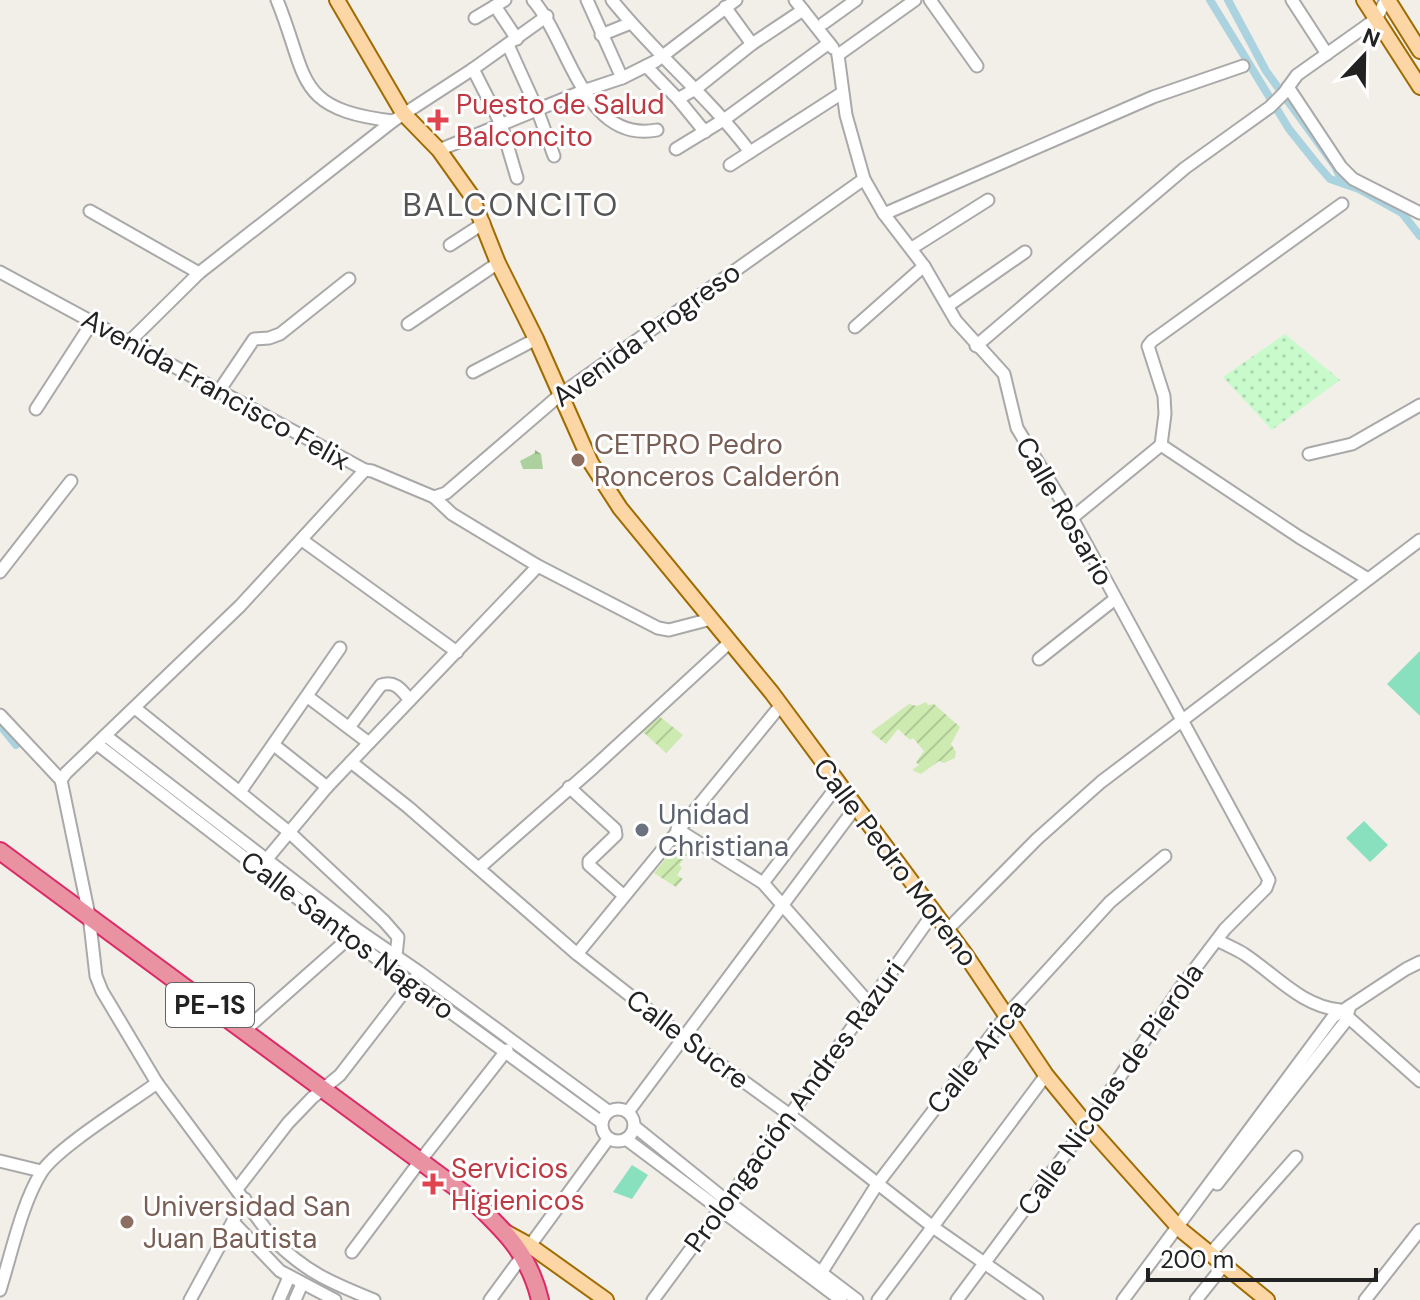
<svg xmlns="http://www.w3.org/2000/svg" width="1420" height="1300" font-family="'DM Sans',sans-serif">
<defs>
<pattern id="forest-firs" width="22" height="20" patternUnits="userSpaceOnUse" patternTransform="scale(2)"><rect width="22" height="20" fill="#add19e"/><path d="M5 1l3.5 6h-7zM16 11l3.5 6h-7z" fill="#95b388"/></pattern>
<pattern id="park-dots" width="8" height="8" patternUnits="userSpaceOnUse" patternTransform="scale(2)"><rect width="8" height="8" fill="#c8facc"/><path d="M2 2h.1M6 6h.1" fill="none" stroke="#acd6af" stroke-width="1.8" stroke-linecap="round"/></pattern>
<pattern id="garden-furrows" width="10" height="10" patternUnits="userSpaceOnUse" patternTransform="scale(2)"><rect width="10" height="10" fill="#cdebb0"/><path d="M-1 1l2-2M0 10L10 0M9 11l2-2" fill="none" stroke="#b0c997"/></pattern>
</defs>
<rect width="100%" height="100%" fill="#f2efe9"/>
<!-- forest -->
<path fill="url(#forest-firs)" d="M 535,450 L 541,454 L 543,469 L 523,469 L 520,461 L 535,453 Z"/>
<!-- park -->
<path fill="url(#park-dots)" d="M 1285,334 L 1340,380 L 1272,430 L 1223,377 Z"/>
<!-- garden -->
<g fill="url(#garden-furrows)">
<path d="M 926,702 L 928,705 L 934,704 L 960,727 L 951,744 L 956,752 L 955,758 L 944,763 L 939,761 L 921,774 L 912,770 L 919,765 L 916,762 L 924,751 L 913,738 L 910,740 L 898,729 L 886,744 L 871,732 L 909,704 L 917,706 Z"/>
<path d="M 659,716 L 683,735 L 666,753 L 643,732 Z"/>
<path d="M 676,846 L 691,858 L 683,855 L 684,859 L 679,865 L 682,868 L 677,875 L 683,879 L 676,887 L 654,873 Z"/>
</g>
<!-- pitch -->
<g fill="#88e0be">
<path d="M 1420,651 L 1420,716 L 1387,684 Z"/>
<path d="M 1364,821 L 1388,845 L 1370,862 L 1346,838 Z"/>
<path d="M 632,1165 L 648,1175 L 632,1199 L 613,1192 Z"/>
</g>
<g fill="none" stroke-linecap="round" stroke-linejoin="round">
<!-- canal -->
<g stroke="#aad3df" stroke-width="8">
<path d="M 1210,0 L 1289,129 L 1317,164 L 1330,179 L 1359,189 L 1402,213 L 1420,236"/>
<path d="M 1228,0 L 1266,71 L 1335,166 L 1343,183"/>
<path d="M 0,725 L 16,745"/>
</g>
<!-- minor casing -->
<g stroke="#a9a9a9" stroke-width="15">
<g id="minor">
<path d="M 277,0 C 309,78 293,109 393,121 L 473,69 L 547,16"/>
<path d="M 533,0 C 569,41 584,144 657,130"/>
<path d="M 587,0 L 622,78"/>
<path d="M 612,0 C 655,54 707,95 750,152"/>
<path d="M 795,0 L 833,48"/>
<path d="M 930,0 L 977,66"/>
<path d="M 1292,0 L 1327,54"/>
<path d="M 495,6 L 517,39"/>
<path d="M 725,7 L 752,44"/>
<path d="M 475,18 L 505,0"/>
<path d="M 824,23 L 856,0"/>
<path d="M 601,35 L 631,23"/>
<path d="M 508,45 L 537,109 L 554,156"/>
<path d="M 838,55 L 846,115 L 864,179 L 884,214 L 924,266 L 956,321 L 1004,374 L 1017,428 L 1072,518 L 1269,880 L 1266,888 L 1225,929 L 1181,987 L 1087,1125 L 957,1300"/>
<path d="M 838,55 L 915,0"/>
<path d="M 646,66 L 678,99 L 705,132"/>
<path d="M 473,69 L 501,124 L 517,178"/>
<path d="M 1288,87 L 1341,167 L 1353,179 L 1420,213"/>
<path d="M 678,99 L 697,88 L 752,44 L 803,10"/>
<path d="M 676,149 L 725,119 L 829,43"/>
<path d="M 439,150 L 583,91 L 622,78 L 656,61 L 736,0"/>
<path d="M 730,165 L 842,93"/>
<path d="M 1342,204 L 1152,341 L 1148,346 L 1164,396 L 1165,414 L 1161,445 L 1299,537 L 1368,579"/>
<path d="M 90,211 L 199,273"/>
<path d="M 884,214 L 1153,97 L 1243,66"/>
<path d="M 450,245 L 484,223"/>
<path d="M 912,248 L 988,200"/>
<path d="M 0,272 L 365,470 L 372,471 L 434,497"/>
<path d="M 949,305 L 1025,252"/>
<path d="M 408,324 L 498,263"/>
<path d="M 855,327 L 924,266"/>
<path d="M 129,342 L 199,273 L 393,121"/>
<path d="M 976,346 L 1185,168 L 1270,107 L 1284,93 L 1297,75 L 1376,19 L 1386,0"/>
<path d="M 473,372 L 536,339"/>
<path d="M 219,391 L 254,339 L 269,338 L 280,334 L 349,279"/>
<path d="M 36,409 L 93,321"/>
<path d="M 1309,454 L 1352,444 L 1420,405"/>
<path d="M 434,497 L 446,493 L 561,394 L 864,179"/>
<path d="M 434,497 L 452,514 L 538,566 L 658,628 L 669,630 L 711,619"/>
<path d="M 1072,518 L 1161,445"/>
<path d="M 302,540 L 457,652"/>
<path d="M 0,572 L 71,481"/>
<path d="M 1039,659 L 1115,599"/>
<path d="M 308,697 L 369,743"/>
<path d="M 135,708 L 289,832 L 384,921 L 398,937 L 396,956"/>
<path d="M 0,715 L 61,780 L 89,915 L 96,976 L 102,991 L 157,1083 L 273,1239 C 305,1272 332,1283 374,1300"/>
<path d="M 350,726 L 381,685 C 396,680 402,691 410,700"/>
<path d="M 106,736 L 358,930 L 419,972 L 608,1111"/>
<path d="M 97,744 L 349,938 L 601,1122"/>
<path d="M 274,745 L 327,787"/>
<path d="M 351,762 L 408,807 L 577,954 L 688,1041 L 790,1115 L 933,1227 L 1037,1300"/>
<path d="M 61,780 L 66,773 L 240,606 L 365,470"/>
<path d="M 569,787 L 615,829 L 616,835 L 589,861 L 589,865 L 623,895"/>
<path d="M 240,792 L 340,648"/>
<path d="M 677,829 L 763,883 L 868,1002"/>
<path d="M 261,866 L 327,787 L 538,566"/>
<path d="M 479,868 L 594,767 L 730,642"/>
<path d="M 763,883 L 838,785"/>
<path d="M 947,930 L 1037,839 L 1101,782 L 1420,540"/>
<path d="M 1217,940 C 1226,945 1236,949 1244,954 C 1276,975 1301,1006 1340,1010 L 1420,1081"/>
<path d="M 577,954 L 781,705"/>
<path d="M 244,1031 L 349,938"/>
<circle cx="618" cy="1125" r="16"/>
<path d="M 628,1112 L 855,808"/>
<path d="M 634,1126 L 727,1201 L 857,1300"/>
<path d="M 626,1139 L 841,1300"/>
<path d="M 0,1161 L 41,1171"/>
<path d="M 1217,1184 L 1345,1022 L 1350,1006"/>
<path d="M 237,1189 L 288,1123 L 312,1098 L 340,1075 L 414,979"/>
<path d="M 233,1222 L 280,1271 L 335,1300"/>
<path d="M 352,1252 L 420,1161 L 507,1050"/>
<path d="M 1210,1254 L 1296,1157"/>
<path d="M 816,1281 L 878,1183 L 1006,1016 L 1110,902 L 1165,856"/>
<path d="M 0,1290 C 11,1255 22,1203 41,1173 C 55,1149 131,1102 157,1083"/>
<path d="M 190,1300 L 245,1199"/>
<path d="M 279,1300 L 289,1277"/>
<path d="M 295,1300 L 302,1284"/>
<path d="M 490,1300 L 608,1139"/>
<path d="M 653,1300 L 790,1115 L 934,912"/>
<path d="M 878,1300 L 1046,1075"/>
<path d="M 1123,1300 L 1333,1017 L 1406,969 L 1420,962"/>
<path d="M 1196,1300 L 1224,1265"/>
<path d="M 1365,1300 L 1420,1230"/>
</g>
</g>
<!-- major casing -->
<g stroke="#a06b00" stroke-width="18">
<g id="major">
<path d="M 337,0 L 403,113 L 439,150 L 471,195 L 498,263 L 536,339 L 591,463 L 620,508 L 772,693 L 965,954 L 1046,1075 L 1087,1125 L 1181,1230 L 1267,1300"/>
<path d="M 1364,0 L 1420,87"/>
<path d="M 1388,0 L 1420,51"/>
<path d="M 507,1233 L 529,1245 L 606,1300"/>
</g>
</g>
<!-- highway casing -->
<g stroke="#dc2a67" stroke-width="20">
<path id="highway" d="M 0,851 L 469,1197 C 503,1229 529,1253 540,1300"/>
</g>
<!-- minor -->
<use href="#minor" stroke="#fff" stroke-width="11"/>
<!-- major -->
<use href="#major" stroke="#fcd6a4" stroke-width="14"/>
<!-- highway -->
<use href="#highway" stroke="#e892a2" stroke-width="16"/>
</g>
<!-- markers -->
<g fill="#e0444e" stroke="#fff" stroke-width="3">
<path d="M434 108h8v8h8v8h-8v8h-8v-8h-8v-8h8z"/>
<path d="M429 1172h8v8h8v8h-8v8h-8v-8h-8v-8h8z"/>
</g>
<g fill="#8d6e63" stroke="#fff" stroke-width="3">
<circle cx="578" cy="460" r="8"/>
<circle cx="127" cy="1222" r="8"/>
</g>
<circle fill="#6b7280" stroke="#fff" stroke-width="3" cx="642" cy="830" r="8"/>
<g text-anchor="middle" stroke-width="6" stroke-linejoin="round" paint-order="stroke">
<!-- shield labels -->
<rect fill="#fff" stroke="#646464" stroke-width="2" x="166" y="983" width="88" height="44" rx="6"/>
<g font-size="26" font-weight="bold" fill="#222">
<text x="210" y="1014">PE-1S</text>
</g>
<!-- health labels -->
<g font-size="28" fill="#be3a42" stroke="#fff" text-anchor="start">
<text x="456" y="114">Puesto de Salud<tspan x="456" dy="32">Balconcito</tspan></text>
<text x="451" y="1178">Servicios<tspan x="451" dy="32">Higienicos</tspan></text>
</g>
<!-- street labels -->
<g font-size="28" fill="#222" stroke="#fff">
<text transform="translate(646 334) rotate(-36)" y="10">Avenida Progreso</text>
<text transform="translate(216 389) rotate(29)" y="10">Avenida Francisco Felix</text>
<text transform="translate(1065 511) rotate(60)" y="10">Calle Rosario</text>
<text transform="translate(896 862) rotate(53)" y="10">Calle Pedro Moreno</text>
<text transform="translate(348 935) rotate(37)" y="10">Calle Santos Nagaro</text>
<text transform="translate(688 1039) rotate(37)" y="10">Calle Sucre</text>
<text transform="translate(976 1056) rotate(-51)" y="10">Calle Arica</text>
<text transform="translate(1110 1089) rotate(-55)" y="10">Calle Nicolas de Pierola</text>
<text transform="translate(794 1106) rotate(-54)" y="10">Prolongación Andres Razuri</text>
</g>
<!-- education labels -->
<g font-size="28" fill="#785e54" stroke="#fff" text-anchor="start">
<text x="594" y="454">CETPRO Pedro<tspan x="594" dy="32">Ronceros Calderón</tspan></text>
<text x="143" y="1216">Universidad San<tspan x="143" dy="32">Juan Bautista</tspan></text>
</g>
<!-- worship labels -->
<g font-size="28" fill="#5b616d" stroke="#fff" text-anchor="start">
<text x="658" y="824">Unidad<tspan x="658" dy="32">Christiana</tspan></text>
</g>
<!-- quarter labels -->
<g font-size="32" letter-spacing="2" fill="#555" stroke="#fff">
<text x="511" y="216">BALCONCITO</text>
</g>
</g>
<!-- north arrow -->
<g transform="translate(1364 56) rotate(22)" stroke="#ffffff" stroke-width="6" paint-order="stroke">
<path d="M0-6L14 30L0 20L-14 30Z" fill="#222222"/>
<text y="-12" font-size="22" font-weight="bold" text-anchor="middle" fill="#222222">N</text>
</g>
<!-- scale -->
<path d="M1148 1268v12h228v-12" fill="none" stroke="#222222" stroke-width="4"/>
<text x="1160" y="1268" font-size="24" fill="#222222" stroke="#ffffff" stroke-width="6" paint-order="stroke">200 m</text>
</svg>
